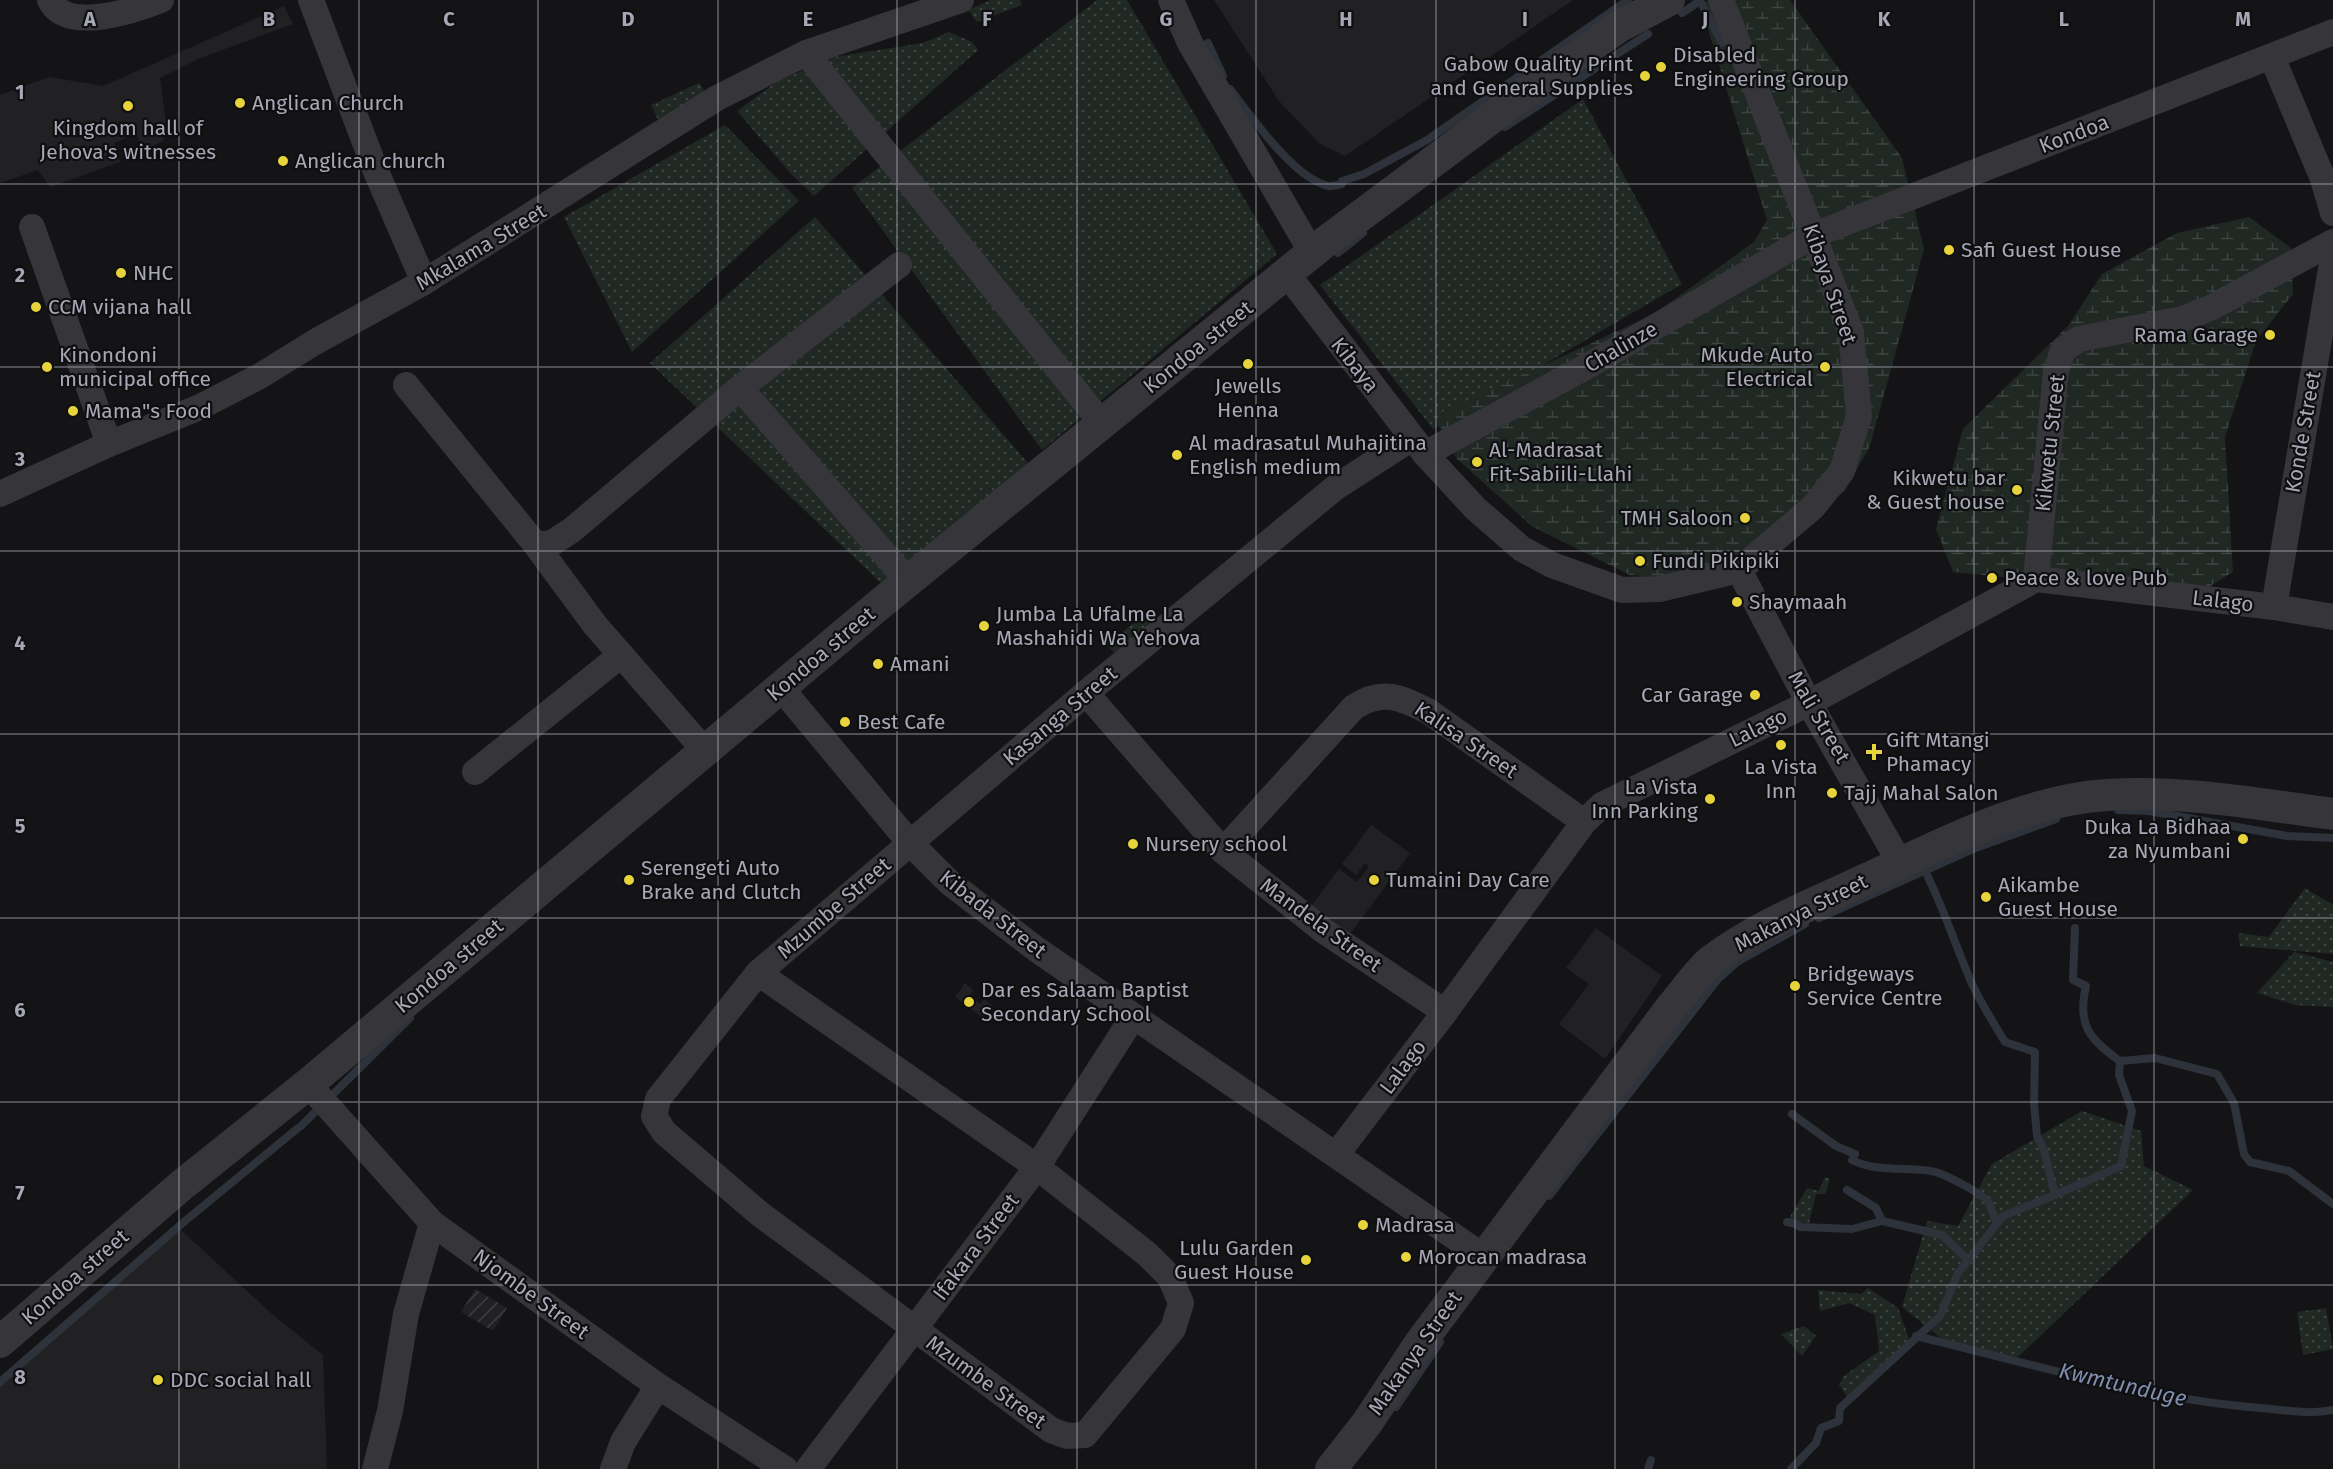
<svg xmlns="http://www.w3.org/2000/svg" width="2333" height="1469" font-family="'Fira Sans',sans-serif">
<defs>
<pattern id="industrial-furrows" width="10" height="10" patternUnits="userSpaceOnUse" patternTransform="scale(1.5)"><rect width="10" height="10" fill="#212023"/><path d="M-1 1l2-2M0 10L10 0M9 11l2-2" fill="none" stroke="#3e3e41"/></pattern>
<pattern id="grass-dots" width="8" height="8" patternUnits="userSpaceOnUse" patternTransform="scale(1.5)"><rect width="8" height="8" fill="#202823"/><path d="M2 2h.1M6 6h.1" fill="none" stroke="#3e4441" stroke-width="1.8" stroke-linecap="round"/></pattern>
<pattern id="wetland-marsh" width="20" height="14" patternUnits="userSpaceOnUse" patternTransform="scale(1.5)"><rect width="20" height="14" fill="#202823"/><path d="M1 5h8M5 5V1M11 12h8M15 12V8" fill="none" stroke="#3e4441"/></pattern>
</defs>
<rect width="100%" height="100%" fill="#141416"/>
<!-- built -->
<g fill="#212023">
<path d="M 1214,0 L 1573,0 L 1345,156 L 1320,144 L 1279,101 Z"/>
<path d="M 284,6 L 293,24 L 198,59 L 160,78 L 166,123 L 163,141 L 145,150 L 135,134 L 114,143 L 120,162 L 50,187 L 38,170 L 0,183 L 0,95 L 49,77 L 103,86 Z"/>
<path d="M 1371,825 L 1410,853 L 1350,934 L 1311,906 L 1339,869 L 1357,882 L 1369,866 L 1365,863 L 1356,875 L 1342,864 Z"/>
<path d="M 1596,928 L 1662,976 L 1605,1059 L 1559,1024 L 1589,984 L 1566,968 Z"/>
<path d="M 965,983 L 973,990 L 970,996 L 980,1004 L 984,999 L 993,1006 L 983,1018 L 955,997 Z"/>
<path d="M 180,1229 L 272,1314 L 323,1355 L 327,1469 L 0,1469 L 0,1385 Z"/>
</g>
<!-- industrial -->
<path fill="url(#industrial-furrows)" d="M 475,1289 L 507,1308 L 493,1331 L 461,1312 Z"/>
<!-- grass -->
<g fill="url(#grass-dots)">
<path d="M 991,0 L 1020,0 L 1022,5 L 977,22 L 968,10 Z"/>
<path d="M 1097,0 L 1127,0 L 1277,254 L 1042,450 L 852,188 Z"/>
<path d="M 949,32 L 972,42 L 978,50 L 814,196 L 792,175 L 737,111 L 778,81 L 813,66 L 821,59 L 923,43 Z"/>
<path d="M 699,83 L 706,93 L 661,126 L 651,105 Z"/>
<path d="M 1583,99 L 1682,284 L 1433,429 L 1320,285 Z"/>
<path d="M 725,125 L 799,201 L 632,352 L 564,217 Z"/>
<path d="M 815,217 L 1028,463 L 882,584 L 650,363 Z"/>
<path d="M 1146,613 L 1154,622 L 1116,655 L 1107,645 Z"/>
<path d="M 2305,888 L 2333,905 L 2333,954 L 2240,946 L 2238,933 L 2269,937 Z"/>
<path d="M 2294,952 L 2333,962 L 2333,1007 L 2295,1005 L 2257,993 Z"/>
<path d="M 2082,1111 L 2141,1131 L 2144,1166 L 2193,1190 L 2017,1358 L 1941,1338 L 1902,1307 L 1927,1221 L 1958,1226 L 1992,1164 Z"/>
<path d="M 1825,1177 L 1830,1179 L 1825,1194 L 1816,1194 L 1809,1223 L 1787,1222 L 1807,1188 L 1819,1191 Z"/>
<path d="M 1868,1288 L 1898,1308 L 1909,1339 L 1849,1400 L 1839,1385 L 1844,1376 L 1879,1351 L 1875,1315 L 1849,1303 L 1820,1311 L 1818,1290 L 1861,1294 Z"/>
<path d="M 2326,1308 L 2333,1349 L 2303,1355 L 2297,1312 Z"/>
<path d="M 1804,1326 L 1816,1336 L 1802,1356 L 1781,1334 Z"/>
</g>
<!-- wetland -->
<g fill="url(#wetland-marsh)">
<path d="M 1710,0 L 1790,0 L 1902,158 L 1924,249 L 1870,446 L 1845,491 L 1770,549 L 1695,580 L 1630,575 L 1533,527 L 1457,459 L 1433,416 L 1654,314 L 1754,242 L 1767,220 L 1700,3 Z"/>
<path d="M 2249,217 L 2291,248 L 2293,294 L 2256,341 L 2225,437 L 2233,572 L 2194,596 L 1953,572 L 1936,529 L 1963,429 L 2068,326 L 2102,274 L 2177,233 Z"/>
</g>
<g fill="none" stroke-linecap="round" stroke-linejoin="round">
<!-- stream -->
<g stroke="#2d323b" stroke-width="8">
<path d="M 1682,13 L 1700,1 L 1722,43"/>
<path d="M 1208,43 L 1223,76"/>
<path d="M 1230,89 C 1250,115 1295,180 1329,186 C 1333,186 1338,185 1342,184 L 1342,181 L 1364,174 L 1427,140 L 1628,0"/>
<path d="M 1505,127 L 1648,34"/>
<path d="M 1338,253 L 1363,233"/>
<path d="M 2118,810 L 2149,811 L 2287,836 L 2333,838"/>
<path d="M 1819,918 L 1973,849 L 2056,819"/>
<path d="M 2075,928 L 2073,980 L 2086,986 C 2077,1025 2089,1039 2120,1061"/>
<path d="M 1792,1114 L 1836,1146 L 1855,1154 L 1852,1160 C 1875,1172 1905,1167 1931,1171 C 1941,1172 1982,1193 1988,1202 C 1992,1208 1994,1218 1997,1224"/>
<path d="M 301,1126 L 410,1018"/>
<path d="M 1847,1190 L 1876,1208 L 1882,1221 L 1942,1235 L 1968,1260"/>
<path d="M 2055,1195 L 2121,1166 L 2132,1111 L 2119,1075 L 2120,1061 L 2155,1058 L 2217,1074 L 2234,1103 L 2244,1154 L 2250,1162 L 2289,1171 L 2333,1204"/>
<path d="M 1549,1196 L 1718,979 L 1737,962 L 1805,924"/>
<path d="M 1787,1222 L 1796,1224 L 1800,1227 L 1852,1229 L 1882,1221"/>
<path d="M 1916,1336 C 2029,1363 2144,1399 2261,1408 C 2286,1410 2308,1415 2333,1410"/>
<path d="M 0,1382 L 185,1221 L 298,1128"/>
<path d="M 1396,1407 L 1440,1342"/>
<path d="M 1648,1469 L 1651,1460"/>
<path d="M 1791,1469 L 1816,1443 L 1821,1428 L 1839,1421 L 1840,1408 L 1940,1316 L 1958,1273 L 2003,1216 L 2055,1195 L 2044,1150 L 2037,1136 L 2034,1104 L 2035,1052 L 2005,1042 C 1994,1024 1982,1005 1973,986 C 1956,948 1944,908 1925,871"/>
</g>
<!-- minor -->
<g stroke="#36353a" stroke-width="26">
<path d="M 50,0 C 66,34 136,10 161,0"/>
<path d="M 311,0 L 375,169 L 424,282"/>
<path d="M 1171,0 L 1190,43 L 1312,253"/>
<path d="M 806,53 L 1103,425"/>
<path d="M 2272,57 L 2323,179 L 2333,213"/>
<path d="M 32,227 L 109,444"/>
<path d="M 1287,274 L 1425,454 L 1476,509 L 1522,549 L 1552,565 L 1622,590 L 1659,589 L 1739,570 L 1813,507 L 1842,471 L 1859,416 L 1851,332 L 1721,0"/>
<path d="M 406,385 L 536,545 L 552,543 L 572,530 L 740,388 L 899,265"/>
<path d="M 740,388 L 909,582"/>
<path d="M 1425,454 L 1593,363 L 1814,235 L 2333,32"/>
<path d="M 0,494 L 109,444 L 200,407 L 260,376 L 315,342 L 424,282 L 717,98 L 806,53 L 961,0"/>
<path d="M 536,545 L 595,625 L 705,751"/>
<path d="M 1739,570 L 1809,703 L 1900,863"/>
<path d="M 2036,579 L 2056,371 L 2063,350 L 2079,339 L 2183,319 L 2212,307 L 2333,242"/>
<path d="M 2274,607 L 2333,257"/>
<path d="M 781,688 L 910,843 L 950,883 L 1036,949 L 1484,1257"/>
<path d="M 1086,693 L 1223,851 L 1324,931 L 1445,1012"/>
<path d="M 475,772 L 621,655"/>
<path d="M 1223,851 L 1354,707 C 1382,689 1400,697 1428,711 L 1584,822"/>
<path d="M 758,973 L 1037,1167 L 1147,1254 L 1170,1277 L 1181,1303 L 1173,1329 L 1085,1435 L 1067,1436 L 1051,1430 L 760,1214 L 664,1132 L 654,1116 L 658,1099 L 758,973 L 1086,693 L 1336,487 L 1412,438"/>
<path d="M 308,1084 L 432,1223 L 658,1386 L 785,1469"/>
<path d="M 1336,1155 L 1445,1012 L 1584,822 L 1602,805 L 1809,703 L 2036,579 L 2274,607 L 2333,617"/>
<path d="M 375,1469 L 390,1411 L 406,1314 L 432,1223"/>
<path d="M 613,1469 L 623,1442 L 658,1386"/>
<path d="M 808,1469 L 1037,1167 L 1133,1017"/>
</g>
<!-- tertiary -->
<g stroke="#36353a" stroke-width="32">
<path d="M 0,1342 L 182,1185 L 308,1084 L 880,604 L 1320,246 L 1533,87 L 1620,26 L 1669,0"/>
<path d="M 1331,1469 L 1367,1423 L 1420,1343 L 1672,1006 C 1685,991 1697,973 1711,961 C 1755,927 1809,906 1860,882 C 1935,848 2022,800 2107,795 C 2182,790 2258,804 2333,814"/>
</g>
</g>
<!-- grid -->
<path fill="none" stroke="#a7a8b5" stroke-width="1.5" stroke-opacity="0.55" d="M 179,0 L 179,1469M 359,0 L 359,1469M 538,0 L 538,1469M 718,0 L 718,1469M 897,0 L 897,1469M 1077,0 L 1077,1469M 1256,0 L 1256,1469M 1436,0 L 1436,1469M 1615,0 L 1615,1469M 1795,0 L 1795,1469M 1974,0 L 1974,1469M 2154,0 L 2154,1469M 0,184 L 2333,184M 0,367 L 2333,367M 0,551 L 2333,551M 0,734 L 2333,734M 0,918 L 2333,918M 0,1102 L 2333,1102M 0,1285 L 2333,1285"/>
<!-- markers -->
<g fill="#e7d33b" stroke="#0f0f11" stroke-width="2">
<circle cx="1661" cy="67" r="6"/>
<circle cx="1645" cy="76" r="6"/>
<circle cx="240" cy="103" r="6"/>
<circle cx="128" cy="106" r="6"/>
<circle cx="283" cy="161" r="6"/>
<circle cx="1949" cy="250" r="6"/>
<circle cx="121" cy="273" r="6"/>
<circle cx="36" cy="307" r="6"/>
<circle cx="2270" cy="335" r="6"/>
<circle cx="1248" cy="364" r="6"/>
<circle cx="47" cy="367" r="6"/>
<circle cx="1825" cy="367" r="6"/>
<circle cx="73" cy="411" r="6"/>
<circle cx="1177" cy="455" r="6"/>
<circle cx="1477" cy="462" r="6"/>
<circle cx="2017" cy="490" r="6"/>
<circle cx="1745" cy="518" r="6"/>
<circle cx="1640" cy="561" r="6"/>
<circle cx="1992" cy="578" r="6"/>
<circle cx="1737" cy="602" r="6"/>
<circle cx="984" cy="626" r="6"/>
<circle cx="878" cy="664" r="6"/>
<circle cx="1755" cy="695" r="6"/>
<circle cx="845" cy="722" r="6"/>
<circle cx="1781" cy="745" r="6"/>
<path d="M1871 743h6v6h6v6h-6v6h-6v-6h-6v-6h6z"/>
<circle cx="1832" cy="793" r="6"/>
<circle cx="1710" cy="799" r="6"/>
<circle cx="2243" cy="839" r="6"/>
<circle cx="1133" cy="844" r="6"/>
<circle cx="629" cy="880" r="6"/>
<circle cx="1374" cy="880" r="6"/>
<circle cx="1986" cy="897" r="6"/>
<circle cx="1795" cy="986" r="6"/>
<circle cx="969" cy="1002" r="6"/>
<circle cx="1363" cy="1225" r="6"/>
<circle cx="1406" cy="1257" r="6"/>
<circle cx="1306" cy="1260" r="6"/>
<circle cx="158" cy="1380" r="6"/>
</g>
<g text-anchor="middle" stroke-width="4.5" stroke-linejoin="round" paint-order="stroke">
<!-- poi labels -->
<g font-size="21" fill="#a7a8b5" stroke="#0f0f11" text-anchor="start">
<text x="1673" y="62">Disabled<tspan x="1673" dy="24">Engineering Group</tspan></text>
<text x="1633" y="71" text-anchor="end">Gabow Quality Print<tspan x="1633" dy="24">and General Supplies</tspan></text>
<text x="252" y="110">Anglican Church</text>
<text x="128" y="135" text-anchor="middle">Kingdom hall of<tspan x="128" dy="24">Jehova's witnesses</tspan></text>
<text x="295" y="168">Anglican church</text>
<text x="1961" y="257">Safi Guest House</text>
<text x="133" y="280">NHC</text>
<text x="48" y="314">CCM vijana hall</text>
<text x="2258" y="342" text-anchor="end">Rama Garage</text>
<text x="59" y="362">Kinondoni<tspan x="59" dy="24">municipal office</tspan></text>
<text x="1813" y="362" text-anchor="end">Mkude Auto<tspan x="1813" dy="24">Electrical</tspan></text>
<text x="1248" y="393" text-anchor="middle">Jewells<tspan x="1248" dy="24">Henna</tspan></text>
<text x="85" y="418">Mama"s Food</text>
<text x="1189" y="450">Al madrasatul Muhajitina<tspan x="1189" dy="24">English medium</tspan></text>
<text x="1489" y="457">Al-Madrasat<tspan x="1489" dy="24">Fit-Sabiili-Llahi</tspan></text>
<text x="2005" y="485" text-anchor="end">Kikwetu bar<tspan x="2005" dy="24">&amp; Guest house</tspan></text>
<text x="1733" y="525" text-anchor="end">TMH Saloon</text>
<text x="1652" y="568">Fundi Pikipiki</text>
<text x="2004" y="585">Peace &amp; love Pub</text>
<text x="1749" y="609">Shaymaah</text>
<text x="996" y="621">Jumba La Ufalme La<tspan x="996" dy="24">Mashahidi Wa Yehova</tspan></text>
<text x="890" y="671">Amani</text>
<text x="1743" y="702" text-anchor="end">Car Garage</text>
<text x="857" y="729">Best Cafe</text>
<text x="1886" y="747">Gift Mtangi<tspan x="1886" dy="24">Phamacy</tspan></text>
<text x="1781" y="774" text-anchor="middle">La Vista<tspan x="1781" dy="24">Inn</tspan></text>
<text x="1698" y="794" text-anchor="end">La Vista<tspan x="1698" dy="24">Inn Parking</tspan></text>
<text x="1844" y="800">Tajj Mahal Salon</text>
<text x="2231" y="834" text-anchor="end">Duka La Bidhaa<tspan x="2231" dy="24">za Nyumbani</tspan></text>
<text x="1145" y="851">Nursery school</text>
<text x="641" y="875">Serengeti Auto<tspan x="641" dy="24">Brake and Clutch</tspan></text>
<text x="1386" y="887">Tumaini Day Care</text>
<text x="1998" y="892">Aikambe<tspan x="1998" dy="24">Guest House</tspan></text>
<text x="1807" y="981">Bridgeways<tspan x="1807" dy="24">Service Centre</tspan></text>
<text x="981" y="997">Dar es Salaam Baptist<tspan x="981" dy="24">Secondary School</tspan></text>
<text x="1375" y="1232">Madrasa</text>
<text x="1294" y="1255" text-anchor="end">Lulu Garden<tspan x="1294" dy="24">Guest House</tspan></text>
<text x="1418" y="1264">Morocan madrasa</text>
<text x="170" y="1387">DDC social hall</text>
</g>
<!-- street labels -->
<g font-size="21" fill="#a7a8b5" stroke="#0f0f11">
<text transform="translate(2074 134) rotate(-21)" y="7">Kondoa</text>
<text transform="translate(481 247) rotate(-31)" y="7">Mkalama Street</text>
<text transform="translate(1830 284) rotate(71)" y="7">Kibaya Street</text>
<text transform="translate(1198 347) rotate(-39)" y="7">Kondoa street</text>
<text transform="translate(1621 347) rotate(-30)" y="7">Chalinze</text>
<text transform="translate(1355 365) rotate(52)" y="7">Kibaya</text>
<text transform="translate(2303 432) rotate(-80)" y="7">Konde Street</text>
<text transform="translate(2050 443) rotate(-84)" y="7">Kikwetu Street</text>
<text transform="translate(2223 601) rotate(7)" y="7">Lalago</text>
<text transform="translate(821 654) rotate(-40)" y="7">Kondoa street</text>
<text transform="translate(1060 716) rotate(-40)" y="7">Kasanga Street</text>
<text transform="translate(1819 717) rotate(60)" y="7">Mali Street</text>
<text transform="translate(1758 728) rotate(-26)" y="7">Lalago</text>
<text transform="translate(1466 740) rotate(34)" y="7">Kalisa Street</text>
<text transform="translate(834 908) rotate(-41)" y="7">Mzumbe Street</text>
<text transform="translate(1801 913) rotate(-27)" y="7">Makanya Street</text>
<text transform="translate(993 914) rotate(38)" y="7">Kibada Street</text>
<text transform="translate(1321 925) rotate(36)" y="7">Mandela Street</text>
<text transform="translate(449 966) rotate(-40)" y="7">Kondoa street</text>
<text transform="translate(1403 1067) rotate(-53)" y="7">Lalago</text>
<text transform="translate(976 1247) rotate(-53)" y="7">Ifakara Street</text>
<text transform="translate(75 1277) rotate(-41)" y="7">Kondoa street</text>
<text transform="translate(531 1294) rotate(36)" y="7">Njombe Street</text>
<text transform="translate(1415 1353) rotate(-55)" y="7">Makanya Street</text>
<text transform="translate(986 1382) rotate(36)" y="7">Mzumbe Street</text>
</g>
<!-- water labels -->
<g font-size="22" font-style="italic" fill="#7f8eae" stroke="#0f0f11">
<text transform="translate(2123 1384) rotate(13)" y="8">Kwmtunduge</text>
</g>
</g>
<g font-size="20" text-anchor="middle" font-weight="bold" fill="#a7a8b5" stroke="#0f0f11" stroke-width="4.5" stroke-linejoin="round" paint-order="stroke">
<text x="90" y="26">A</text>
<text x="269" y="26">B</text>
<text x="449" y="26">C</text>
<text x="628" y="26">D</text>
<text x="808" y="26">E</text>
<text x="987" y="26">F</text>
<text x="1166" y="26">G</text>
<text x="1346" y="26">H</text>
<text x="1525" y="26">I</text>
<text x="1705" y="26">J</text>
<text x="1884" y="26">K</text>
<text x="2064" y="26">L</text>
<text x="2243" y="26">M</text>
<text x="20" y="99">1</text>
<text x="20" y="282">2</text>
<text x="20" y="466">3</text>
<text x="20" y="650">4</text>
<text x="20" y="833">5</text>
<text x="20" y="1017">6</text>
<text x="20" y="1200">7</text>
<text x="20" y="1384">8</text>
</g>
</svg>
